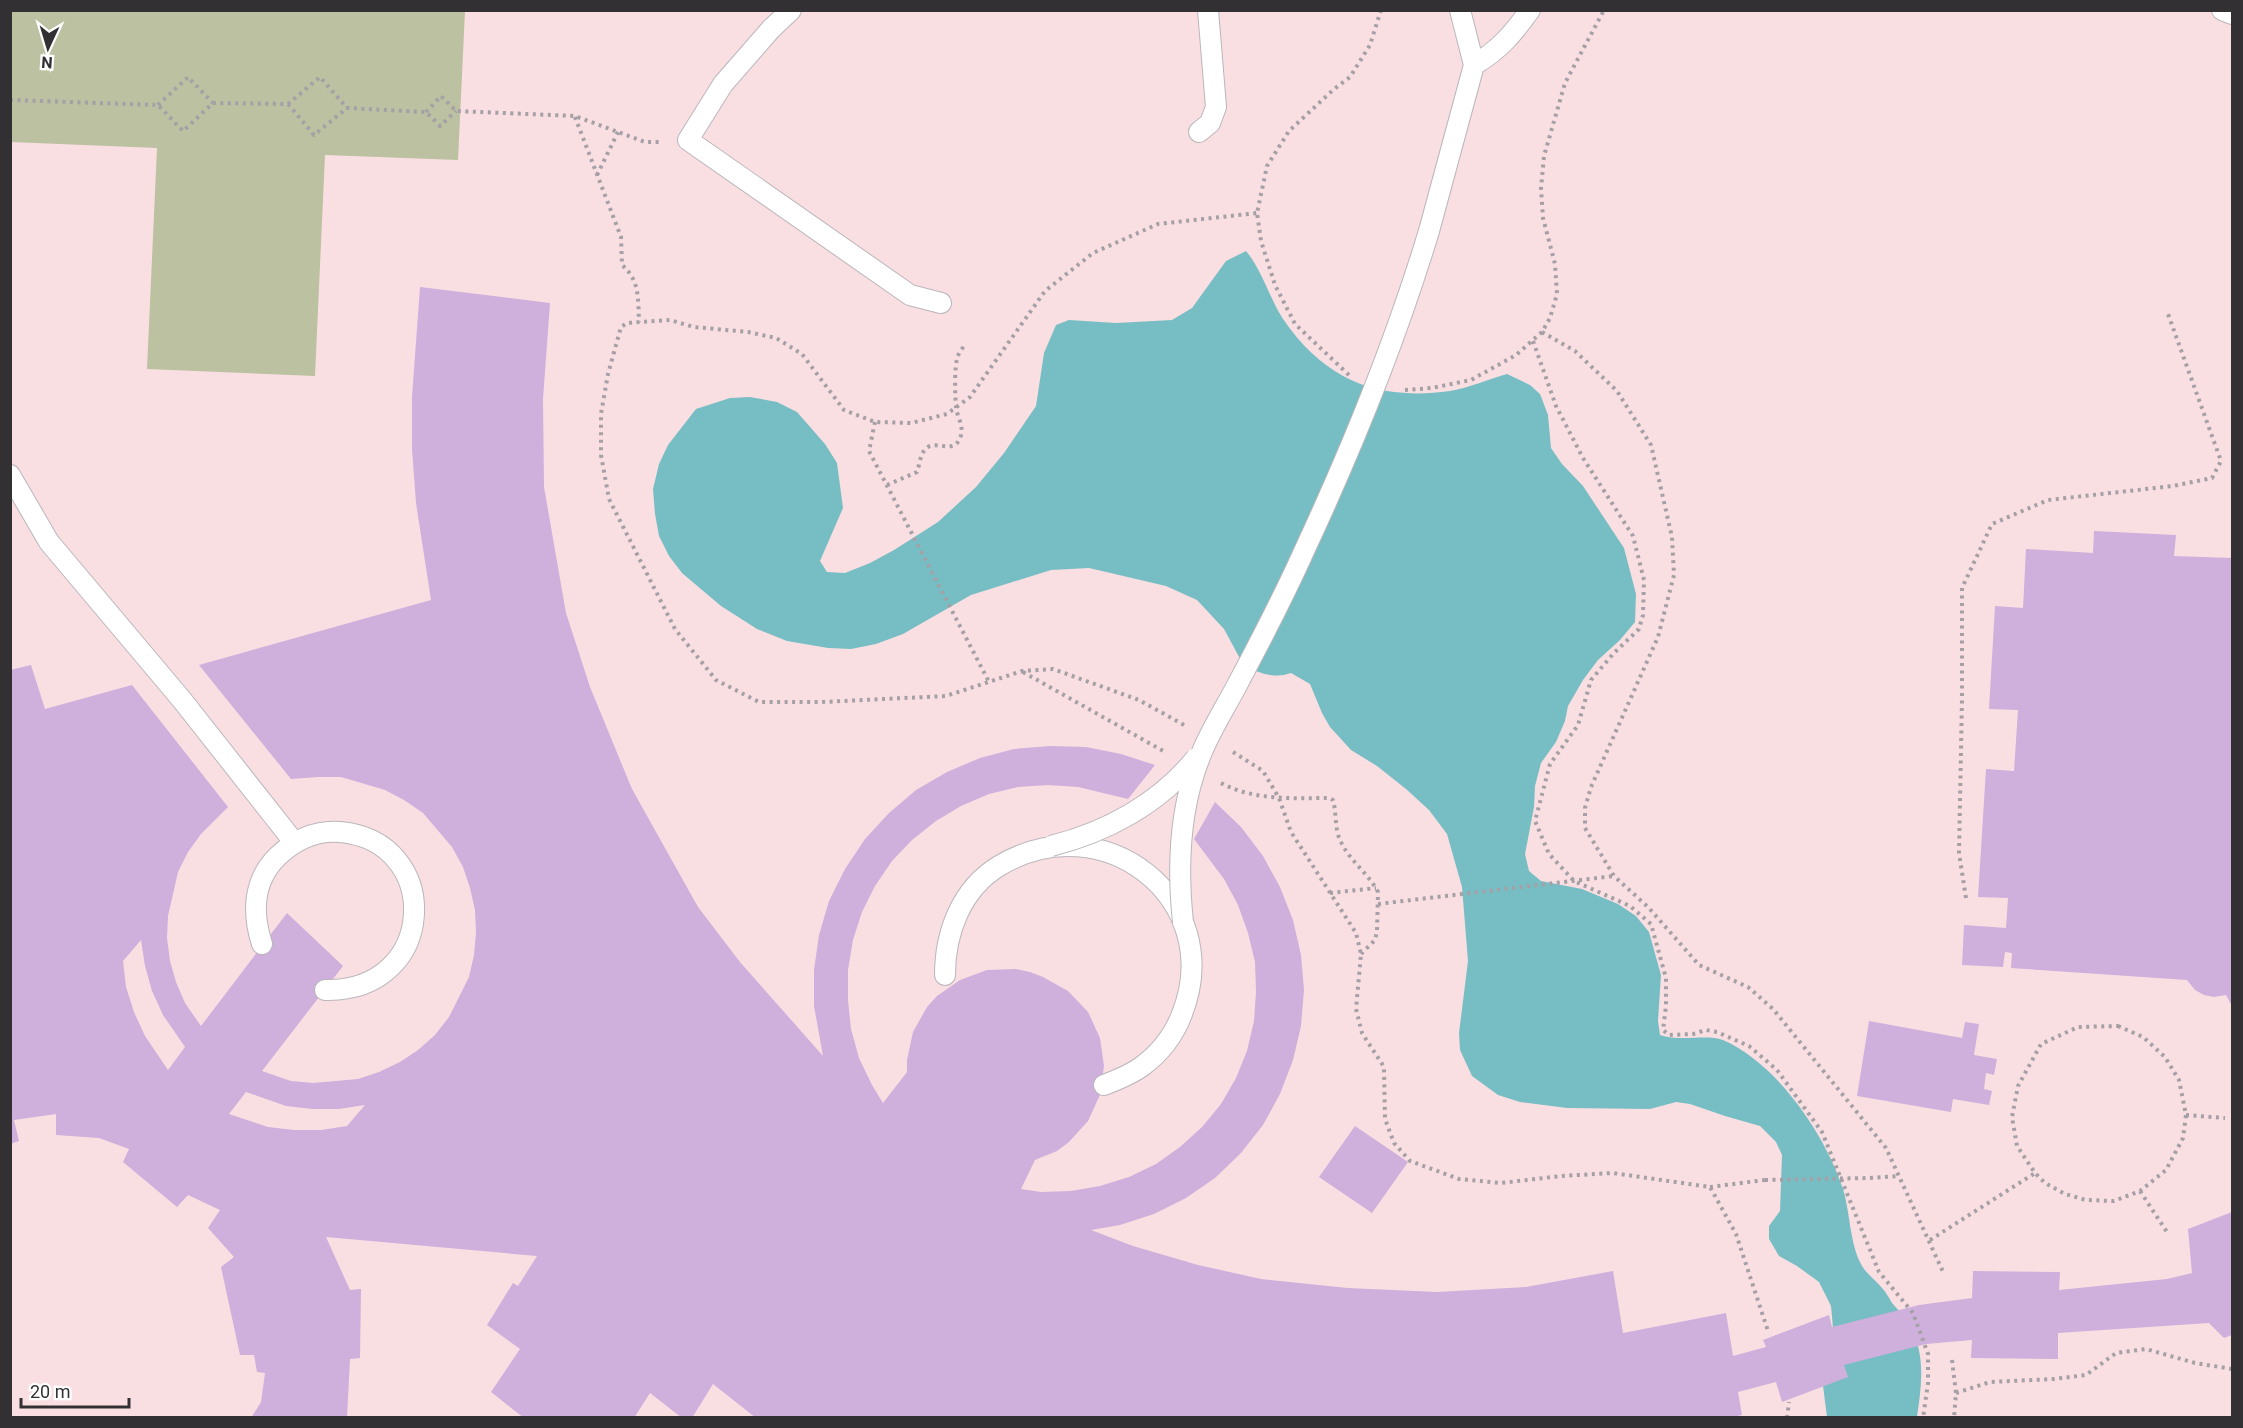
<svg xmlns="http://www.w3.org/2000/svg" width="2243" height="1428" viewBox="0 0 2243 1428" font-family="Roboto,sans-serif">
<rect width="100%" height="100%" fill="#f3eff5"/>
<path fill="#fadfe2" d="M11 11H2232V1417H11Z"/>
<path fill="#bbc1a1" d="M11 10 465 11 458 160 325 155 315 376 147 369 157 148 11 142Z"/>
<path fill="#77bec4" d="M1246 251C1262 270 1269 297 1283 319 1325 380 1377 401 1450 391 1469 388 1489 379 1507 374L1530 385 1540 394 1548 415 1551 448 1562 464 1583 486 1624 548 1636 594 1635 622 1620 640 1598 660 1583 680 1568 706 1565 721 1556 742 1541 763 1535 786 1534 807 1525 854 1529 871 1541 881 1582 889 1618 904 1636 916 1649 932 1661 975 1658 1021 1660 1035C1680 1042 1707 1034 1723 1040 1777 1063 1826 1136 1843 1189 1850 1212 1850 1244 1861 1264 1866 1274 1876 1280 1882 1288 1886 1292 1889 1298 1892 1303 1896 1308 1901 1312 1904 1317 1927 1347 1922 1383 1917 1417H1827L1822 1378 1833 1328 1831 1306 1819 1282 1797 1266 1779 1256 1769 1239V1226L1780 1211 1782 1155 1776 1142 1760 1126 1725 1116 1690 1104 1676 1102 1650 1109 1567 1108 1520 1102 1498 1095 1472 1076 1460 1050 1459 1033 1468 961 1462 887 1447 834 1429 810 1406 789 1377 766 1351 750 1330 727 1322 713 1310 684 1291 673C1274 679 1260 673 1244 666L1224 629 1197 600 1166 586 1089 568 1051 570 971 595 903 634 876 644 851 649 828 648 787 641 757 629 721 606 682 573 669 556 659 536 655 514 653 489 659 464 668 445 696 409 730 398 750 397 777 402 797 412 825 444 837 463 843 508 820 561 827 572 845 573 870 563 894 550 938 522 976 487 1004 453 1036 406 1044 353 1056 325 1069 320 1116 323 1172 320 1192 308 1226 261Z"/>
<path fill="#cfafdc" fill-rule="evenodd" d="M420 287 550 303 543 399 544 487 566 613 590 687 632 789 698 907 740 962 823 1056 814 1006V970L819 935 829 901 845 869 865 839 889 813 916 790 947 772 980 758 1014 749 1050 746 1086 747 1121 754 1155 765 1128 799 1078 787 1048 785 1018 787 989 794 961 806 936 821 912 840 892 861 875 886 862 912 853 940 848 970V1000L851 1029 859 1058 872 1085 883 1103 907 1072V1060L913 1032 927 1007 937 996 960 980 987 970 1016 969 1030 972 1043 977 1068 991 1088 1012 1100 1038 1104 1066 1100 1095 1088 1121 1069 1142 1057 1151 1035 1160 1021 1189 1041 1192 1071 1191 1100 1186 1129 1177 1156 1164 1180 1147 1202 1127 1221 1104 1236 1078 1247 1051 1254 1021 1256 992 1255 962 1248 933 1238 905 1224 879 1194 839 1215 802 1241 827 1263 856 1280 887 1293 920 1301 955 1304 990 1301 1026 1293 1060 1280 1094 1263 1125 1241 1153 1215 1178 1186 1198 1154 1214 1120 1225 1091 1230 1133 1246 1198 1265 1261 1279 1348 1288 1437 1292 1526 1287 1613 1271 1623 1333 1726 1313 1733 1356 1766 1347 1763 1340 1829 1315 1832 1327 1919 1305 1972 1298 1973 1271 2060 1272 2059 1290 2167 1279 2192 1273 2188 1229 2232 1212V1335L2224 1338 2209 1323 2058 1333V1359L1971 1358 1972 1340 1926 1344 1844 1365 1848 1377 1782 1402 1776 1382 1738 1392 1742 1415 1728 1418H756L713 1384 692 1418H682L650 1393 634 1418H524L491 1392 520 1349 487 1325 513 1283 518 1286 537 1256 326 1237 350 1290 361 1289 360 1358 350 1359 347 1418H251L261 1402 265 1373 257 1372 254 1355H240L221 1267 234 1257 208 1228 220 1210 188 1195 177 1207 123 1162 129 1149 99 1138 56 1135V1114L14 1120 19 1141 10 1144V670L31 665 45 709 132 685 228 807 201 834 188 852 178 872 168 916 167 938 170 961 176 982 185 1003 201 1026 287 913 343 966 262 1071 291 1081 313 1083 358 1079 379 1072 400 1062 418 1050 435 1035 449 1017 469 977 474 955 476 933 475 910 470 888 463 867 452 847 423 813 404 800 385 790 341 777H319L291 779 199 665 431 600 416 503 412 449V397ZM141 940 145 966 152 991 163 1015 185 1047 168 1070 145 1036 134 1012 126 987 123 961ZM246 1092 286 1106 312 1109H339L365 1105 347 1126 321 1130H294L268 1127 229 1114Z
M2094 531 2176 535 2174 556 2232 558V1006L2226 995 2214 997 2204 995 2195 990 2187 980 2011 968 2012 953 2005 952 2003 967 1962 965 1964 925 2006 928 2008 898 1978 897 1986 769 2014 771 2018 710 1989 709 1995 606 2023 608 2026 549 2093 553Z
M1869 1021 1962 1038 1965 1022 1979 1024 1974 1055 1997 1059 1994 1075 1986 1073 1984 1089 1992 1091 1989 1105 1953 1099 1951 1112 1857 1096Z
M1355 1126 1408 1162 1372 1213 1319 1177Z"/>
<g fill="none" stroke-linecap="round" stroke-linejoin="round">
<defs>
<path id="service" d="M791 10 771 29 723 84 688 140 910 295 941 303
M2222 10 2232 14
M1474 65C1499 50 1513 34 1530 10
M1199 132 1210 123 1216 107 1208 10
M1429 231 1474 65 1460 10
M10 475 49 542 182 700 294 842
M262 944C252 913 253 880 278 856 295 840 316 830 340 832 444 841 438 993 325 990
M945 975C945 933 961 889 999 866 1103 803 1227 899 1182 1014 1174 1035 1159 1054 1141 1067 1130 1075 1117 1080 1104 1085"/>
</defs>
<use href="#service" stroke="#bab6bb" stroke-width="22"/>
<path stroke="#a4a0a5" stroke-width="4" stroke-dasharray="3 4.5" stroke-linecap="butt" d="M10 100 158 105 183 131 213 103 288 104 320 77 347 108
M288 104 314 135 347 108 426 112 440 126 456 111
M158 105 188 77 213 103
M426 112 441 96 456 111 575 116 645 142H659
M575 117 621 237 622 265C640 280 638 300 639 322
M597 175 618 132
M1542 332 1575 351 1617 391 1651 445 1672 537 1674 575 1658 637 1591 787 1585 808V828L1614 876 1648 907 1699 965 1748 987 1773 1009 1886 1148 1944 1274
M1533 341 1556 406 1583 458 1633 536 1644 580 1643 615 1639 629 1613 654 1591 680 1578 725 1550 764 1535 821 1549 854 1574 881 1630 906 1651 924 1666 978V1006L1663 1030 1669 1035 1693 1034 1706 1030 1717 1032 1749 1046 1777 1070 1822 1132 1879 1272 1913 1313 1928 1354V1383L1923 1418
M1349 375 1295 324 1275 285 1261 241 1257 213 1267 166 1289 131 1333 90 1350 77 1370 45 1381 10
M1405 390 1432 388 1471 380 1516 355 1542 332 1550 318 1557 294 1555 264 1543 218 1541 189 1544 156 1565 83 1604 10
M875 422 869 451 989 682
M887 485 917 472C920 464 920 452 928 447 938 441 954 454 960 438 965 427 957 417 956 407 955 396 954 365 958 356 959 352 963 348 965 344
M1023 672 1165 752
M1184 725 1139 700 1053 669 1022 671 946 696 822 702H759L716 680 675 629 609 499 601 455V414L608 374 621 327 627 323 670 320 694 327 748 332 776 338 802 354 844 410 875 422 911 423 947 414 970 397 1045 291 1093 253 1158 224 1257 213
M1233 752 1263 771 1279 798 1291 832 1356 933 1361 954 1356 1009 1362 1033 1384 1067 1385 1119 1394 1143 1410 1161 1459 1179 1501 1183 1561 1176 1613 1173 1710 1187 1736 1234 1768 1331
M1221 783C1255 801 1293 798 1329 798L1333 800C1337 814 1334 829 1341 842 1350 861 1368 873 1378 892L1377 931 1375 940 1361 954
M1330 893 1376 888
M1966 898 1959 853 1962 699V588L1992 524 2048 500 2173 486 2212 478 2221 461 2168 314
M1378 904 1614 876
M2118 1026 2143 1037 2165 1057 2179 1080 2186 1115 2183 1138 2166 1170 2140 1191 2114 1201 2086 1200 2065 1194 2045 1183 2035 1173 2017 1146 2012 1117 2018 1086 2041 1044 2078 1027Z
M2186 1115 2225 1118
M1870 1178 1899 1176
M1710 1187 1765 1180
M2140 1191 2167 1232
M1930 1240 2035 1173
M1952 1360 1956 1393 1954 1418
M1956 1393 1990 1382 2054 1379 2086 1375 2116 1353 2146 1349 2195 1363 2232 1369
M1787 1418 1789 1402"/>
<use href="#service" stroke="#fff" stroke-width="20"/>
<defs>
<path id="service-bridge" d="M1051 846C1107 832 1160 803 1196 758
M1183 922C1177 866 1180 804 1202 752 1211 730 1225 708 1236 687 1260 642 1284 596 1305 549 1353 446 1396 340 1429 231"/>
</defs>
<use href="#service-bridge" stroke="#bab6bb" stroke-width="22" stroke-linecap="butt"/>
<path stroke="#a4a0a5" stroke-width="4" stroke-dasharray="3 4.5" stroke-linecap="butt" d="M1765 1180 1870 1178"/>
<use href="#service-bridge" stroke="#fff" stroke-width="20"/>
</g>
<rect width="2243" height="1428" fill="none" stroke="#323032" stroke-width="24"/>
<g transform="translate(48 48) rotate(184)" stroke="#ffffff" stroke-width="4.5" paint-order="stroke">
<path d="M0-4.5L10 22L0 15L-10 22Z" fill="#323032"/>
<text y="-9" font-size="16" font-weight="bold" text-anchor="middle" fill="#323032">N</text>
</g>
<path d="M21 1398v9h108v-9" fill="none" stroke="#323032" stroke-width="3"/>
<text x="30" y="1398" font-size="18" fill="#323032" stroke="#ffffff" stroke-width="4.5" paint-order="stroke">20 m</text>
</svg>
